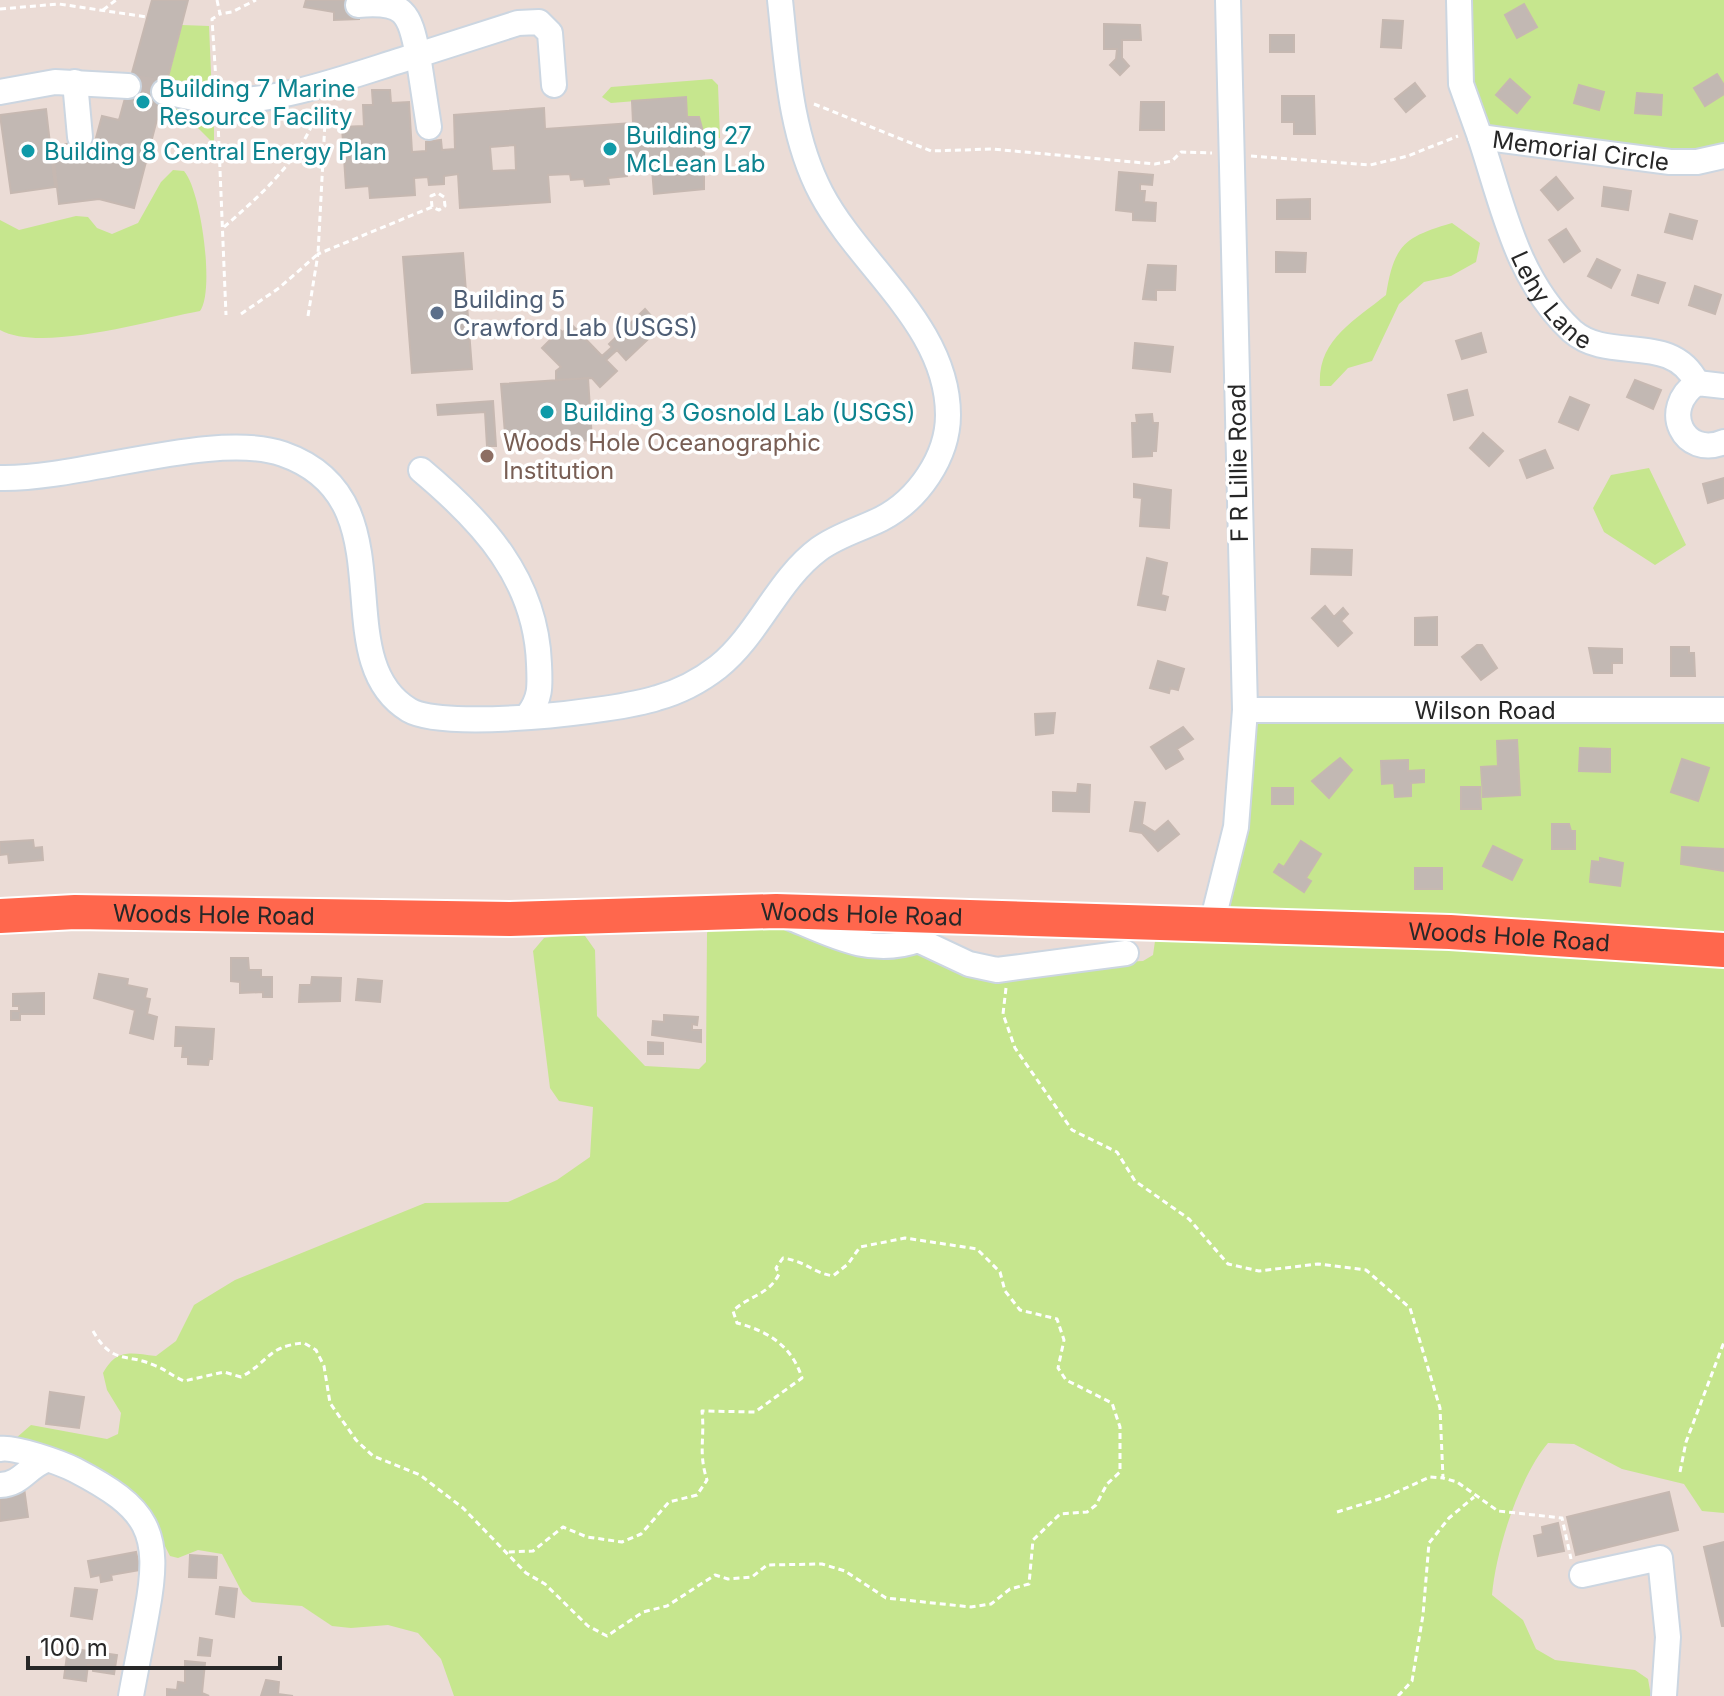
<svg xmlns="http://www.w3.org/2000/svg" width="1724" height="1696" viewBox="0 0 1724 1696" font-family="Inter,sans-serif">
<rect width="100%" height="100%" fill="#ebdcd6"/>
<path fill="#c6e68e" d="M1468 0H1724V148L1690 156 1485 126 1465 68Z
M182 25 209 26 212 96 166 87Z
M712 79 718 85 720 138 704 140 687 117 686 97 611 103 602 97 611 87Z
M163 95 214 107V144L187 117 160 109Z
M173 170 184 171C201 190 215 291 200 311 151 320 42 353 0 330V220L19 230 76 216 88 217 97 228 112 234 138 223 161 182Z
M1452 223 1480 243 1476 262 1451 276 1424 282 1399 304 1372 361 1348 368 1331 386H1320C1317 340 1354 321 1386 295 1394 245 1404 237 1452 223Z
M1649 468 1686 545 1655 565 1604 532 1593 508 1611 475Z
M1724 719V937L1233 910 1226 901 1254 727 1260 720Z
M711 926 797 928 856 955 888 960 918 952 963 971 1143 961 1153 955 1155 941 1160 936 1318 938 1724 967V1513L1702 1511 1684 1484 1622 1469 1574 1444 1548 1443C1519 1477 1496 1550 1492 1595L1523 1620 1536 1649 1555 1660 1635 1670 1648 1679 1651 1696H454L441 1659 418 1633 388 1625 351 1628 332 1626 302 1606 252 1602 243 1594 222 1554 198 1550 178 1558 170 1556 147 1511 15 1439 31 1425 107 1439 118 1434 121 1413 107 1390 103 1373C117 1348 130 1353 156 1356L176 1341 194 1305 235 1280 425 1203 508 1202 557 1180 590 1157 593 1107 559 1101 550 1088 533 951 544 938 583 933 595 950 597 1016 645 1066 699 1069 706 1062 707 933Z"/>
<path fill="#c2b8b3" stroke="#c6b8b1" stroke-width="2" fill-rule="evenodd" d="M152 0H188L134 208 99 199 59 204 53 153 66 152 65 144 89 141 90 149H93L102 116 119 120Z
M306 0H358L359 19 334 20V12L304 7Z
M1524 4 1537 27 1517 38 1505 15Z
M1383 20 1403 21 1401 48 1381 47Z
M1104 24 1140 25 1141 40H1122V58L1129 66 1120 75 1110 65 1116 59 1117 49H1104Z
M1270 35H1294V52H1270Z
M1717 74 1724 85V94L1705 106 1694 88Z
M1510 79 1530 97 1517 113 1496 95Z
M1415 83 1425 96 1406 112 1395 99Z
M1579 85 1604 92 1599 110 1574 103Z
M372 90H390L391 103 409 102 412 152 426 151V142L441 140 442 150 455 149 454 115 544 108 545 129 633 123 632 101 686 97 687 117H699L704 136V189L654 194 652 169 627 171V176L608 178 609 184 585 186 584 179 571 180 570 174 548 175 550 202 460 208 458 174 444 176V184L429 185 428 177 414 178 415 195 370 198 369 186 346 188 342 127 364 126 363 105H373ZM515 145 516 170 492 171 490 147Z
M1637 93 1662 95 1661 115 1635 113Z
M1282 96H1314L1315 134H1294V122H1282Z
M1141 102H1164V130H1140Z
M46 109 55 187 11 193 0 115Z
M1119 172 1153 175 1152 185 1140 184V191H1145L1144 202 1156 203 1155 221 1133 220V212L1116 210Z
M1556 177 1573 198 1558 210 1541 190Z
M1604 187 1631 191 1628 210 1602 206Z
M1310 199V219H1277V200Z
M1670 214 1697 221 1692 239 1665 232Z
M1566 229 1580 251 1564 262 1549 240Z
M1276 252 1306 253 1305 272H1276Z
M463 253 472 369 412 373 403 257Z
M1597 259 1620 270 1611 288 1588 276Z
M1148 265 1176 266 1175 290H1156V300L1143 299Z
M1638 275 1665 283 1658 303 1632 295Z
M1695 286 1721 295 1715 314 1689 305Z
M645 309 661 327 626 360 617 350 606 360 617 371 600 387 592 378 556 380V371L561 367 542 348 560 330 563 332 571 324 602 356 612 347 609 344Z
M1481 333 1486 352 1462 359 1456 341Z
M1135 343 1173 347 1170 372 1133 368Z
M588 378 592 440 506 446 501 384Z
M1635 380 1661 390 1653 409 1627 397Z
M1467 390 1473 415 1454 420 1448 395Z
M1570 397 1589 405 1578 430 1559 422Z
M493 401 496 446H487L485 412 438 415 437 405Z
M1152 414 1153 423H1158L1156 451H1152V456L1133 457 1132 423H1137L1136 415Z
M1483 433 1503 451 1489 466 1470 448Z
M1545 450 1553 468 1527 478 1520 460Z
M1724 478V498L1708 503 1703 484Z
M1134 484 1171 490 1169 528 1140 526 1142 498 1134 497Z
M1312 549 1352 550 1351 575 1311 574Z
M1147 558 1167 563 1161 595 1168 597 1165 610 1138 605Z
M1325 606 1334 617 1343 608 1348 614 1341 621 1352 633 1338 646 1312 618Z
M1437 617V645H1415V618Z
M1477 645H1482L1497 668 1481 680 1462 657Z
M1671 647H1689V653H1694L1695 676H1671Z
M1589 648 1622 649V663H1612V673H1594Z
M1158 661 1184 669 1178 690 1170 688 1169 693 1150 688Z
M1055 713 1053 733 1036 735 1035 714Z
M1183 727 1193 739 1177 749 1183 759 1166 769 1151 747Z
M1517 740 1520 795 1483 797 1481 767 1498 766 1497 741Z
M1580 748 1610 749V772L1579 771Z
M1340 758 1352 770 1329 798 1312 781Z
M1682 759 1709 768 1698 801 1671 792Z
M1408 760V771L1424 770V782L1411 783V796L1395 797 1394 783 1382 784 1381 761Z
M1078 784 1090 785 1089 812 1053 811V792L1077 793Z
M1461 787H1480L1481 809H1461Z
M1272 788H1293V804H1272Z
M1135 802 1145 803 1142 824 1155 832 1168 821 1179 834 1158 851 1142 833 1130 831Z
M1552 824H1569L1571 831H1575V849H1552Z
M33 840 34 848 42 847 43 860 9 863 8 854 0 855V842Z
M1301 841 1321 854 1306 878 1311 881 1304 892 1274 872 1279 864 1284 867Z
M1493 846 1522 860 1512 880 1483 866Z
M1682 847 1724 849V871L1681 864Z
M1600 858 1623 863 1620 886 1590 882 1592 861 1600 862Z
M1415 868H1442V889H1415Z
M231 958H248L249 970H261V977H272V997H263V992L240 993V982L231 981Z
M99 974 128 979 127 985 147 989 145 998 150 999 147 1014 157 1017 153 1039 130 1033 135 1010 94 998Z
M312 977 341 978 340 1001 299 1002 300 985H311Z
M358 979 382 981 380 1002 356 1000Z
M44 993V1014H20V1020H11V1011H19V1006H13V994Z
M664 1015 698 1017 697 1025 692 1024V1030H701V1042L652 1035 653 1021 664 1022Z
M176 1027 214 1029 212 1059H209L208 1065 188 1064V1057H182L183 1046H175Z
M648 1042 663 1043V1054H648Z
M50 1392 84 1397 79 1428 46 1424Z
M24 1488 28 1517 0 1521V1491Z
M1669 1492 1678 1530 1576 1555 1567 1517Z
M1558 1523 1564 1551 1538 1556 1534 1536 1543 1534 1542 1527Z
M1724 1542V1626H1722L1704 1547Z
M136 1552 140 1570 111 1575 112 1580 101 1582 100 1575 91 1577 88 1561Z
M190 1555 217 1557 216 1578 189 1577Z
M220 1587 237 1589 234 1617 216 1614Z
M75 1588 97 1590 92 1619 71 1616Z
M200 1638 212 1640 210 1656 198 1655Z
M68 1648 117 1655 114 1674 93 1671V1666L88 1665 86 1681 64 1678Z
M185 1661 205 1663 202 1693 209 1696H167V1689L177 1690 178 1682 185 1683Z
M266 1680 279 1682 278 1694 293 1696H261Z"/>
<g fill="none" stroke-linecap="round" stroke-linejoin="round">
<path stroke="#c4b8b3" stroke-width="24" stroke-dasharray="24 12" stroke-linecap="butt" d="M128 86 164 92"/>
<defs>
<g id="minor">
<path id="s1" d="M1459 0 1461 84 1480 137 1670 162H1697L1724 156"/>
<path d="M75 82 80 137"/>
<path d="M0 92 55 82 128 86"/>
<path d="M164 92C182 95 201 101 219 101 282 103 358 73 418 55 409 12 405 1 358 5"/>
<path d="M429 127 418 55 518 23 539 22 550 33 554 85"/>
<path id="s2" d="M1480 137C1503 206 1516 279 1572 331 1610 364 1671 331 1697 383"/>
<path d="M1724 386 1697 383C1659 409 1684 459 1724 442"/>
<path d="M421 470C483 522 536 579 539 664 540 686 541 698 528 715"/>
<path d="M0 478C79 480 215 430 283 454 412 499 323 658 409 710 445 731 614 712 657 698 679 692 700 681 718 667 759 634 777 580 819 549 838 535 861 529 881 519 918 500 948 457 948 415 948 326 860 267 821 193 790 134 787 65 780 0"/>
<path id="s3" d="M1245 710H1724"/>
<path d="M789 917C832 935 871 957 918 940L969 964 997 970 1126 953"/>
<path d="M1212 923 1236 827 1245 710 1228 0"/>
<path d="M0 1449C14 1446 61 1463 75 1470 148 1508 162 1531 147 1611 142 1640 136 1668 131 1696"/>
<path d="M0 1485C22 1484 27 1467 46 1460"/>
<path d="M1582 1575 1660 1558 1668 1637 1664 1696"/>
</g>
<g id="highway">
<path id="s4" d="M0 916 75 912 510 919 776 911 1450 932 1724 950"/>
</g>
</defs>
<use href="#minor" stroke="#ccd6e1" stroke-width="28"/>
<use href="#highway" stroke="#fff" stroke-width="38"/>
<path stroke="#fff" stroke-width="3" stroke-dasharray="6 4" stroke-linecap="butt" d="M217 0 220 14 232 12 256 0
M0 9 59 4 147 17
M103 10 116 0
M216 81 212 19 220 14
M814 104 931 151 992 149 1155 164 1172 161 1181 152 1212 153
M218 121 226 315
M1251 156 1370 165 1408 156 1458 136
M224 227C262 194 304 157 319 106
M241 314 279 288 318 254 326 103
M308 316 318 254 432 207 439 210 445 206 444 197 438 193 431 196 432 207
M1006 988 1003 1014 1015 1048 1072 1130 1117 1152 1135 1181 1189 1219 1228 1264 1259 1271 1318 1264 1366 1270 1410 1308 1440 1408 1443 1478 1457 1482 1498 1511 1562 1518 1571 1559
M93 1331C113 1366 126 1352 156 1366 166 1370 174 1377 184 1381L224 1372 241 1377C269 1362 267 1346 304 1343L316 1350 324 1366 330 1403 356 1440 373 1456 420 1475 463 1508 526 1573 545 1584 588 1626 607 1636 643 1612 667 1606 715 1575 728 1579 752 1577 767 1565 822 1564 845 1571 886 1598 971 1607 991 1604 1010 1589 1029 1584 1033 1540 1060 1514 1087 1512 1096 1505 1107 1484 1120 1472V1427L1112 1403 1066 1380 1058 1368 1064 1340 1057 1319 1020 1310 1005 1291 1000 1272 977 1249 905 1238 860 1247 848 1264 833 1276C811 1272 808 1262 783 1258L776 1268 779 1274C769 1295 748 1296 733 1311L737 1323C768 1331 792 1346 802 1378L755 1412 702 1411C705 1438 698 1452 707 1480L697 1495 669 1502 641 1534 622 1542 587 1537 563 1527 533 1551 507 1552
M1680 1472 1686 1442 1724 1342
M1337 1512 1386 1497 1430 1477 1443 1478
M1398 1696 1412 1681 1423 1615 1429 1543 1449 1518 1474 1497"/>
<use href="#minor" stroke="#fff" stroke-width="24"/>
<use href="#highway" stroke="#ff674d" stroke-width="34"/>
</g>
<g fill="#0f9aa8" stroke="#fff" stroke-width="3">
<circle cx="143" cy="102" r="8"/>
<circle cx="610" cy="149" r="8"/>
<circle cx="28" cy="151" r="8"/>
<circle cx="547" cy="412" r="8"/>
</g>
<circle fill="#5c6f8a" stroke="#fff" stroke-width="3" cx="437" cy="313" r="8"/>
<circle fill="#8d6e63" stroke="#fff" stroke-width="3" cx="487" cy="456" r="8"/>
<g text-anchor="middle" dominant-baseline="central" stroke-width="7" stroke-linejoin="round" paint-order="stroke">
<g font-size="24" fill="#0d838f" stroke="#fff" text-anchor="start">
<text x="159" y="88">Building 7 Marine<tspan x="159" dy="28">Resource Facility</tspan></text>
<text x="626" y="135">Building 27<tspan x="626" dy="28">McLean Lab</tspan></text>
<text x="44" y="151">Building 8 Central Energy Plan</text>
<text x="563" y="412">Building 3 Gosnold Lab (USGS)</text>
</g>
<g font-size="24" fill="#272727" stroke="#fff">
<text stroke="none"><textPath href="#s1" startOffset="242">Memorial Circle</textPath></text>
<text stroke="none"><textPath href="#s2" startOffset="180">Lehy Lane</textPath></text>
<text transform="translate(1238 463) rotate(-91)">F R Lillie Road</text>
<text stroke="none"><textPath href="#s3" startOffset="240">Wilson Road</textPath></text>
<text stroke="none"><textPath href="#s4" startOffset="214">Woods Hole Road</textPath></text>
<text stroke="none"><textPath href="#s4" startOffset="862">Woods Hole Road</textPath></text>
<text stroke="none"><textPath href="#s4" startOffset="1510">Woods Hole Road</textPath></text>
</g>
<g font-size="24" fill="#4e5e75" stroke="#fff" text-anchor="start">
<text x="453" y="299">Building 5<tspan x="453" dy="28">Crawford Lab (USGS)</tspan></text>
</g>
<g font-size="24" fill="#785e54" stroke="#fff" text-anchor="start">
<text x="503" y="442">Woods Hole Oceanographic<tspan x="503" dy="28">Institution</tspan></text>
</g>
</g>
<path d="M28 1656v12h252v-12" fill="none" stroke="#272727" stroke-width="4"/>
<text x="40" y="1656" font-size="24" fill="#272727" stroke="#ffffff" stroke-width="6" paint-order="stroke">100 m</text>
</svg>
